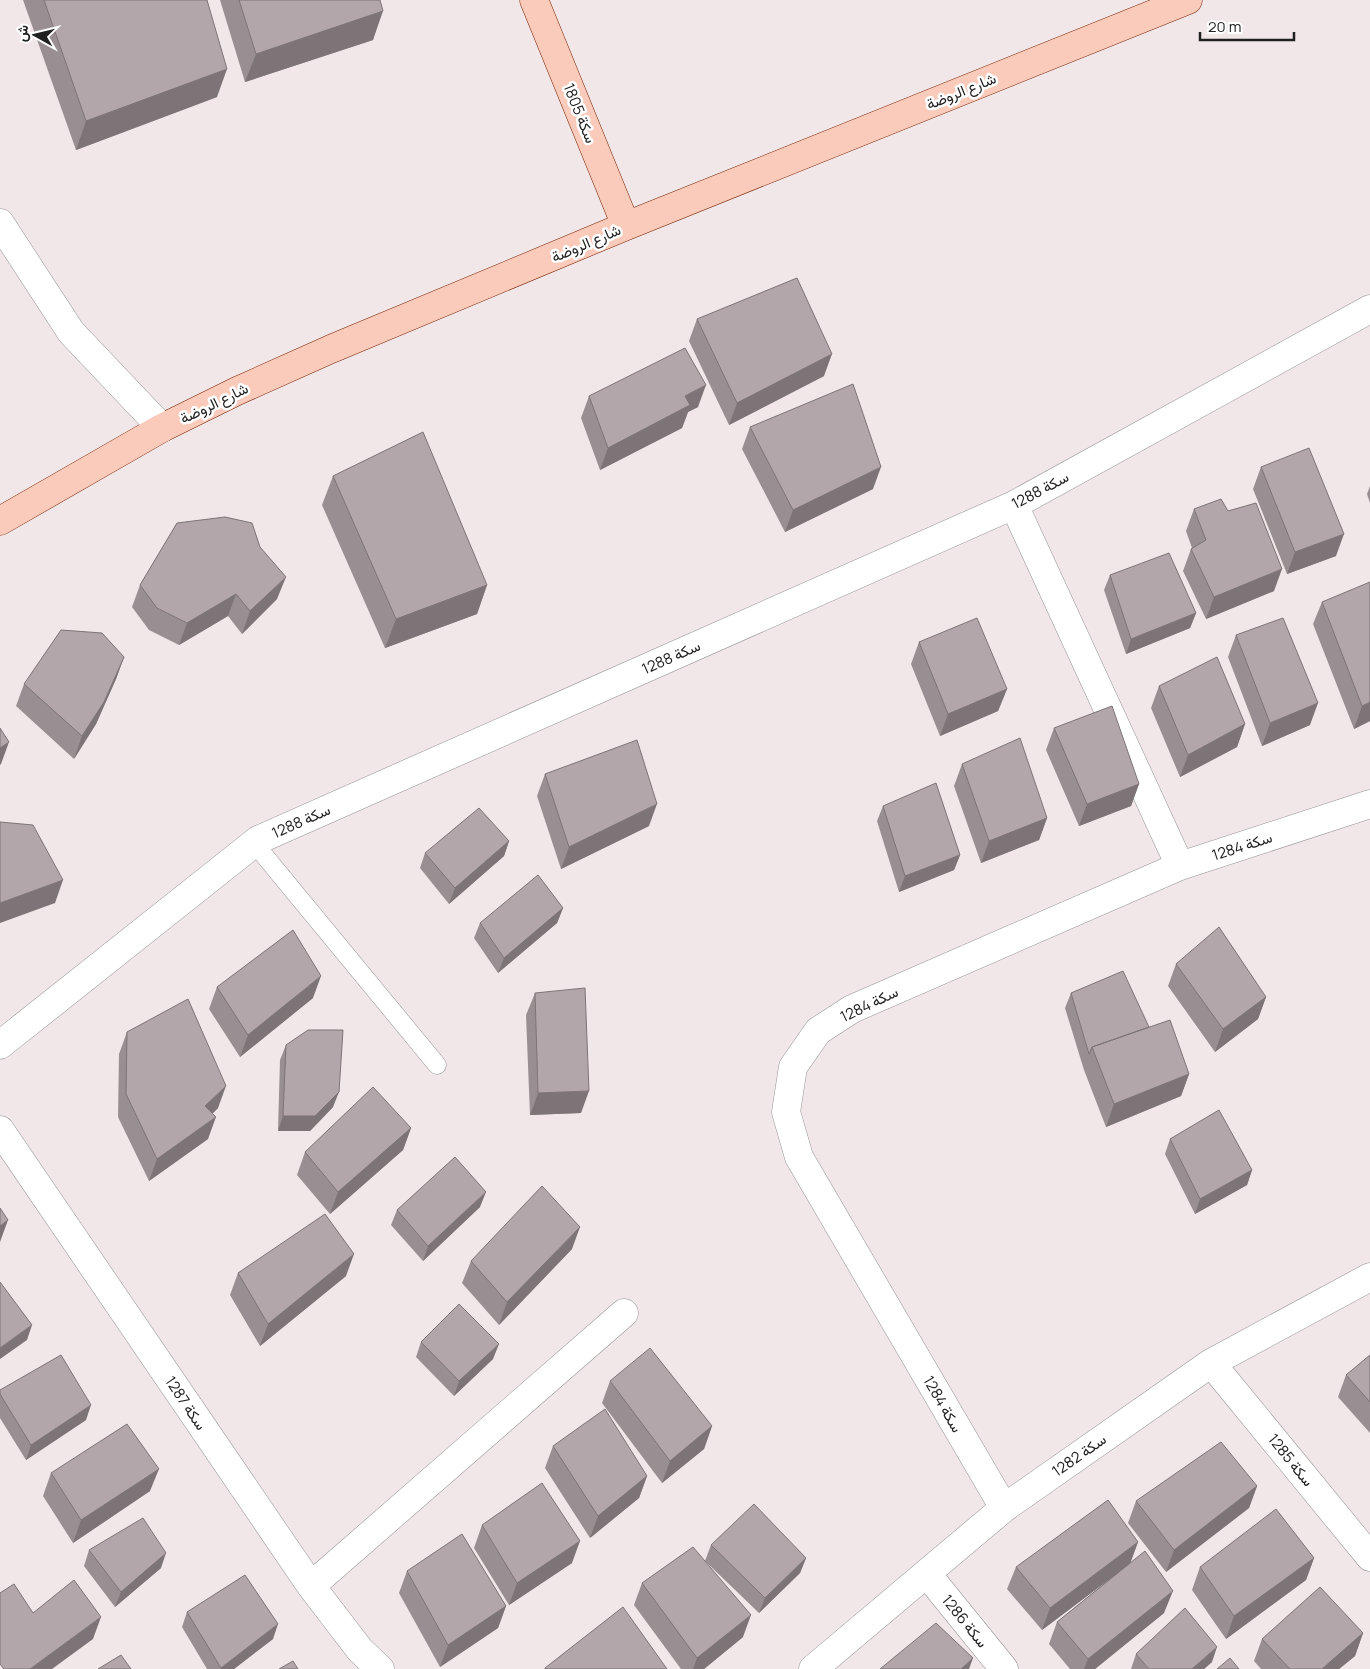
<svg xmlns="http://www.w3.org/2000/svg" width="1370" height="1669" viewBox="0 0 1370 1669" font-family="Manrope,Vazirmatn,sans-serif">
<rect width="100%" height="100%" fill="#f1e6e8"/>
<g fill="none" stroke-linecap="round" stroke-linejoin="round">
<defs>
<path id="lane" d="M254 843 437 1065"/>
<path id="street" d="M0 223 71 332 162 428
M1014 505 1180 866
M0 1045 258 840 1014 505 1370 309
M0 1130 311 1586 360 1650 380 1669
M1211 1363 1370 1557
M1004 1508 799 1157 786 1112 793 1067 818 1031 852 1009 1180 866 1370 804
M927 1574 1004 1669
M311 1586 624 1313
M813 1669 1004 1508 1211 1363 1370 1277"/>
<path id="secondary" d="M534 0 626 226
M0 521 162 428 237 391 331 349 626 226 1188 0"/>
</defs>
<use href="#lane" stroke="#949494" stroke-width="19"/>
<use href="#street" stroke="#949494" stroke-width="29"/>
<use href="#secondary" stroke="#7a2604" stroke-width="29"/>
<use href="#lane" stroke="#fff" stroke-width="18"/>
<use href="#street" stroke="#fff" stroke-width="28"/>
<use href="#secondary" stroke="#facabb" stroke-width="28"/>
</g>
<path fill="#998f92" d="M23 0H207L217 97 76 150Z
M220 0H380L373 40 245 82Z
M697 319 824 376 729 425 689 341Z
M589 396 698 407 688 412 682 428 600 470 581 418Z
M750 427 873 489 785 532 742 449Z
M1261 467 1336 556 1287 574 1253 489Z
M333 476 487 585 477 614 385 648 322 505Z
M1370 486V503L1367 494Z
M1194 509 1274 591 1206 619 1183 571 1191 549 1192 548 1186 531Z
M177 523 277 599 242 634 228 616 179 645 149 630 132 607 140 585Z
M1110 575 1196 613 1190 628 1126 654 1104 590Z
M1322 602 1370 721 1354 729 1313 624Z
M1236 635 1310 725 1262 746 1228 657Z
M919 642 1007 689 998 711 940 736 911 664Z
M124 657 116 679 96 724 74 759 16 706 24 684Z
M1159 686 1245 724 1237 747 1180 777 1151 708Z
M1054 728 1139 784 1131 806 1079 826 1046 750Z
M962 764 1047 818 1039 840 981 863 954 786Z
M545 774 649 826 561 869 537 796Z
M883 806 960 855 954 870 899 892 877 821Z
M509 841 504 856 449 904 420 868 425 853Z
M563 908 557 923 498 973 474 938 480 923Z
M1176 964 1266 997 1258 1019 1215 1052 1168 986Z
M217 987 313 998 240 1057 209 1009Z
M535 993 581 1113 530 1115 526 1015Z
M1071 993 1189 1074 1181 1096 1106 1127 1084 1070 1065 1008Z
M127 1032 218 1108 213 1113 208 1139 149 1181 118 1117 119 1054Z
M286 1045 333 1107 310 1131H278L280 1060Z
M411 1128 403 1150 330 1214 297 1175 305 1152Z
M1170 1139 1252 1170 1247 1185 1195 1214 1165 1154Z
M480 1207 423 1261 391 1225 397 1210Z
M572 1249 499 1325 462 1283 471 1261Z
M238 1273 346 1276 260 1346 230 1295Z
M421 1342 493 1359 454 1396 416 1357Z
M1370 1355V1433L1338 1397 1346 1375Z
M610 1381 712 1426 704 1449 662 1483 602 1403Z
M0 1390 86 1420 26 1460 0 1418Z
M553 1446 647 1476 639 1498 590 1538 545 1468Z
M51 1473 150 1491 73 1543 43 1496Z
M1257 1486 1249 1508 1166 1572 1128 1523 1136 1501Z
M482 1525 572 1563 509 1605 474 1548Z
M1138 1542 1130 1563 1164 1613 1095 1669H1070L1049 1644 1057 1622 1121 1570 1042 1630 1007 1589 1016 1567Z
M711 1545 806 1558 800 1573 759 1613 705 1561Z
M89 1550 161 1568 115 1607 84 1566Z
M1314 1558 1306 1580 1226 1639 1192 1590 1200 1567Z
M407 1571 506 1606 498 1628 440 1667 399 1593Z
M642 1583 743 1637 704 1669H681L634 1605Z
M187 1612 273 1639 234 1669H207L182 1627Z
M1363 1633 1355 1656 1339 1669H1261L1254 1661 1262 1639Z
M1136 1654 1212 1662 1204 1669H1131Z"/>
<path fill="#7d7477" d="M383 11 373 40 245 82 256 54Z
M227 69 217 97 76 150 86 121Z
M832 354 824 376 729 425 737 403Z
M706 385 698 407 688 412 682 428 600 470 608 448 685 396Z
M881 467 873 489 785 532 793 510Z
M1344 534 1336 556 1287 574 1295 552Z
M1282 569 1274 591 1206 619 1214 597Z
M286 577 277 599 242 634 250 611Z
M487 585 477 614 385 648 396 619Z
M236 594 228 616 179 645 187 623Z
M1196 613 1190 628 1126 654 1131 639Z
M124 657 116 679 96 724 74 759 82 736Z
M1007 689 998 711 940 736 948 714Z
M1370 702V721L1354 729 1362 706Z
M1318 703 1310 725 1262 746 1270 723Z
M1245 724 1237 747 1180 777 1188 755Z
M9 742 1 764 0 765V748Z
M1139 784 1131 806 1079 826 1087 804Z
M657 804 649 826 561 869 569 847Z
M1047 818 1039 840 981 863 989 841Z
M509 841 504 856 449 904 455 888Z
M960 855 954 870 899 892 905 876Z
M63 880 55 903 0 923V903Z
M563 908 557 923 498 973 504 958Z
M321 976 313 998 240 1057 248 1035Z
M1266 997 1258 1019 1215 1052 1223 1029Z
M1189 1074 1181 1096 1106 1127 1114 1104Z
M226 1086 218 1108 197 1129 205 1106Z
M589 1091 581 1113 530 1115 538 1093Z
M339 1092 333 1107 310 1131H278L283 1116Z
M216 1117 208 1139 149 1181 157 1159Z
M411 1128 403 1150 330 1214 338 1192Z
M1252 1170 1247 1185 1195 1214 1200 1199Z
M486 1192 480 1207 423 1261 428 1246Z
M8 1220 0 1242V1226Z
M580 1227 572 1249 499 1325 507 1302Z
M354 1254 346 1276 260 1346 268 1324Z
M32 1325 27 1340 0 1359V1348Z
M499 1344 493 1359 454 1396 459 1381Z
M91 1405 86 1420 26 1460 31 1445Z
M712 1426 704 1449 662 1483 670 1461Z
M159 1469 150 1491 73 1543 81 1520Z
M647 1476 639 1498 590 1538 598 1516Z
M1257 1486 1249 1508 1166 1572 1174 1550Z
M580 1541 572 1563 509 1605 517 1583Z
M1138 1542 1130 1564 1042 1630 1050 1608Z
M166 1553 161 1568 115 1607 121 1592Z
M806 1558 800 1573 759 1613 765 1598Z
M1314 1558 1306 1580 1226 1639 1234 1616Z
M1173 1591 1164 1613 1095 1669H1084L1088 1659Z
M506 1606 498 1628 440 1667 448 1645Z
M751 1615 743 1637 704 1669H693L697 1658Z
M101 1617 93 1639 52 1669H30Z
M278 1624 273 1639 234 1669H220Z
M1363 1633 1355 1656 1339 1669H1322Z
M1217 1647 1212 1662 1204 1669H1192Z
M973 1658 969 1669H961Z"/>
<path fill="#b2a6aa" stroke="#7d7477" d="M44 0H207L227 69 86 121Z
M239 0H380L383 11 256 54Z
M797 278 832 354 737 403 697 319Z
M685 348 706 385 685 396 690 405 608 448 589 396Z
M853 384 881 467 793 510 750 427Z
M423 432 487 585 396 619 333 476Z
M1309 448 1344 534 1295 552 1261 467Z
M1221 499 1228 511 1256 503 1282 569 1214 597 1191 549 1206 540 1194 509Z
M225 517 252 523 260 547 286 577 250 611 236 594 187 623 157 608 140 585 177 523Z
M1169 553 1196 613 1131 639 1110 575Z
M1370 582V702L1362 706 1322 602Z
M977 618 1007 689 948 714 919 642Z
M1283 618 1318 703 1270 723 1236 635Z
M61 630 102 633 124 657 104 702 82 736 24 684Z
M1217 657 1245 724 1188 755 1159 686Z
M1112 706 1139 784 1087 804 1054 728Z
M0 728 9 742 0 748Z
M1020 738 1047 818 989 841 962 764Z
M637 740 657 804 569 847 545 774Z
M936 783 960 855 905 876 883 806Z
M479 808 509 841 455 888 425 853Z
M0 822 33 825 63 880 0 903Z
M538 875 563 908 504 958 480 923Z
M1219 927 1266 997 1223 1029 1176 964Z
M293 930 321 976 248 1035 217 987Z
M1123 971 1149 1027 1092 1047 1089 1054 1071 993Z
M585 988 589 1091 538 1093 535 993Z
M188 999 226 1086 205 1106 216 1117 157 1159 126 1094 127 1032Z
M1170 1020 1189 1074 1114 1104 1092 1047Z
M308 1030H343L339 1092 315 1116H283L286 1045Z
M373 1087 411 1128 338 1192 305 1152Z
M1219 1110 1252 1170 1200 1199 1170 1139Z
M455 1157 486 1192 428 1246 397 1210Z
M542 1186 580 1227 507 1302 471 1261Z
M0 1208 8 1220 0 1226Z
M325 1214 354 1254 268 1324 238 1273Z
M0 1282 32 1325 0 1348Z
M459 1304 499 1344 459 1381 421 1342Z
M650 1348 712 1426 670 1461 610 1381Z
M61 1355 91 1405 31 1445 0 1394V1390Z
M1370 1355V1402L1346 1375Z
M605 1409 647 1476 598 1516 553 1446Z
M127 1424 159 1469 81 1520 51 1473Z
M1221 1442 1257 1486 1174 1550 1136 1501Z
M542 1483 580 1541 517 1583 482 1525Z
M1108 1500 1138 1542 1050 1608 1016 1567Z
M754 1504 806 1558 765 1598 711 1545Z
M1276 1509 1314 1558 1234 1616 1200 1567Z
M143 1518 166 1553 121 1592 89 1550Z
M462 1534 506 1606 448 1645 407 1571Z
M693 1547 751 1615 697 1658 642 1583Z
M1145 1551 1173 1591 1088 1659 1057 1622Z
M245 1575 278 1624 221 1668 187 1612Z
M74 1580 101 1617 30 1669H4L0 1664V1593L14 1584 33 1613Z
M1320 1587 1363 1633 1322 1669H1290L1262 1639Z
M623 1607 667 1669H545V1668Z
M1185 1608 1217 1647 1192 1669H1149L1136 1654Z
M936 1623 973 1658 961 1669H880Z
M121 1655 131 1669H98Z
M1230 1658 1239 1669H1217Z
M293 1661 298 1669H279Z"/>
<g text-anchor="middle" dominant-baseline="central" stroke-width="5" stroke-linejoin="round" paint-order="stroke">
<g font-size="15" fill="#202020" stroke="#fff">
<text transform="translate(961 91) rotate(-22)">شارع الروضة</text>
<text transform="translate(580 113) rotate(68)">سكة 1805</text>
<text transform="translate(586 243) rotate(-23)">شارع الروضة</text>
<text transform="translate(214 403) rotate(-26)">شارع الروضة</text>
<text transform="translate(1040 490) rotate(-28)">سكة 1288</text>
<text transform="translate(671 657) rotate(-24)">سكة 1288</text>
<text transform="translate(301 821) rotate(-24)">سكة 1288</text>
<text transform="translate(1242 846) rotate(-18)">سكة 1284</text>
<text transform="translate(869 1004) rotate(-26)">سكة 1284</text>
<text transform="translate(186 1403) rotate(56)">سكة 1287</text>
<text transform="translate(943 1404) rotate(60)">سكة 1284</text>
<text transform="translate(1079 1455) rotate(-35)">سكة 1282</text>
<text transform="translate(1291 1460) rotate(51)">سكة 1285</text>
<text transform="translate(965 1621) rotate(51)">سكة 1286</text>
</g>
</g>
<g transform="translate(35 35) rotate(278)" stroke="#ffffff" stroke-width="4" paint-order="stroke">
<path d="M0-4L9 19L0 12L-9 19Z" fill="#202020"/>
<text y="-8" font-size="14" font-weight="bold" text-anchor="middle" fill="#202020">ش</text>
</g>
<path d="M1200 32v8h94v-8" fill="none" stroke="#202020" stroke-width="2.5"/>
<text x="1208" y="32" font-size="15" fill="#202020" stroke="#ffffff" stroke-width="4" paint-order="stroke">20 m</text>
</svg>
